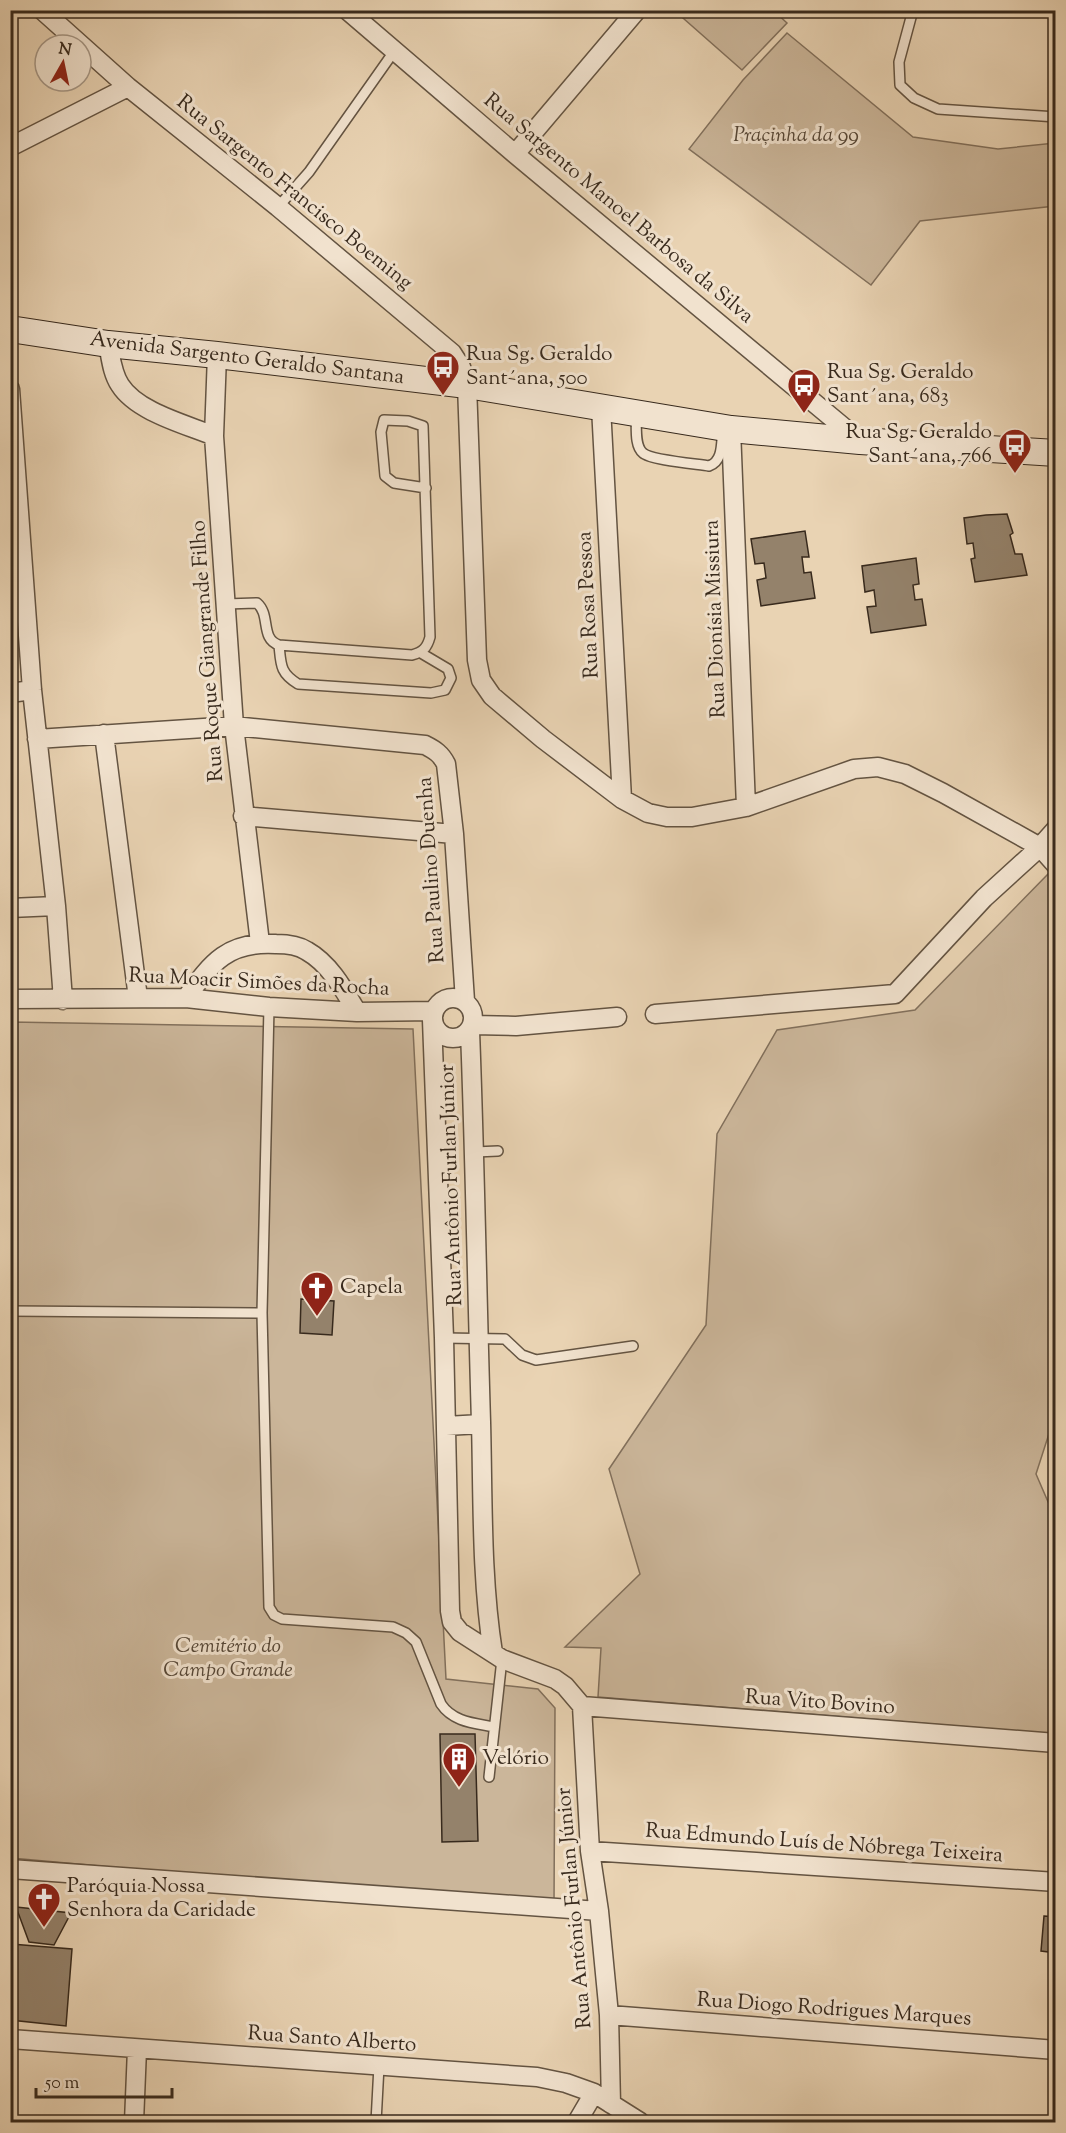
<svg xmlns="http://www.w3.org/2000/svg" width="1066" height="2133" viewBox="0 0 1066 2133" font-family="'Sorts Mill Goudy',serif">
<rect width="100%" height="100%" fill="#e9d3b3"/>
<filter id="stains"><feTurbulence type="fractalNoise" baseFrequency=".00333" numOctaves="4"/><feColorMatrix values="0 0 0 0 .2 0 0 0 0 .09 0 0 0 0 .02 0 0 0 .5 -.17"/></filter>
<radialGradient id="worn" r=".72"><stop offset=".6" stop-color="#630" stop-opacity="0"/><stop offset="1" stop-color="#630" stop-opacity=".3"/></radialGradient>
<path fill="#cbb69a" stroke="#82705c" stroke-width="1.5" d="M675 11H774L787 23 742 70Z
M787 33 913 137 998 149 1055 143V206L920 221 871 285 689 149 743 80Z
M1050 872 1056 876V1412L1036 1474 1055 1518V1734L598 1697 601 1648 565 1647 640 1574 609 1469 706 1325 717 1134 777 1030 915 1010Z
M11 1022 413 1029 446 1679 538 1689 555 1708 554 1907 11 1858Z"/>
<path fill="#94826b" stroke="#382a1d" stroke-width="1.5" d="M1007 514 1013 533 1010 535 1015 554H1022L1027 575 975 582 971 559 975 558 973 543 967 544 964 518 986 515Z
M805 531 809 557H802L804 573 811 572 815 598 761 606 757 580 766 578 764 563 755 564 751 539Z
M916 558 919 584 913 585 915 600 922 599 926 625 871 633 867 607 876 606 874 590 865 592 862 566Z
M301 1299 334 1301 332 1335 300 1333Z
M440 1734H475L478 1841 442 1842Z
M16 1907 71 1913 54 1945 29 1942Z
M1044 1916 1056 1917V1953L1041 1951Z
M11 1944 72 1949 66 2026 10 2020Z"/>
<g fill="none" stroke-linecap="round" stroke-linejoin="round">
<defs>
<path id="lane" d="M913 10 899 62 900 85 914 98 938 109 1056 117
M278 207 309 172 395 50
M636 416C637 426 634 446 643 453 650 460 697 464 709 466 724 461 721 441 723 428
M226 604 257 603C271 615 260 639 279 645L412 655C423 652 427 648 430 637L423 426 408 421 384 420 381 432 385 476 394 483 426 488
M279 645C281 665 280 673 298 684L431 693 445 690 451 678 448 669 421 653
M269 1007 262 1313 269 1607 274 1615 282 1619 393 1627 406 1633 416 1642 441 1704C453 1722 474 1723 494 1727
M475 1152 498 1151
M10 1311 262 1313
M444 1338 505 1339 522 1355 536 1360 633 1346
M489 1777 502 1659
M376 2122 379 2066"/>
<path id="street" d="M42 10 128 87 278 207 452 353 461 367 467 385 477 660 481 680 492 696 543 739 622 799 648 813 667 817H692L746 807 854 769 878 767 905 774 943 793 1040 847 1056 865
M347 10 515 154 860 441
M10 147 128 87
M515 154 637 10
M108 344C111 358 112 373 120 385 137 412 185 424 214 436
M217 355 214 436 234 726 260 943
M10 389 32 690 56 906 63 1000
M601 407 622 799
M731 429 746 807
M10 693 32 690
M104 734 138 998
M37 739 234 726 425 745C435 750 441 754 446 764L454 834 465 1001
M243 816 454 834
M10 908 56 906
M433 1018a20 20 0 1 1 40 0a20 20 0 1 1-40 0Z
M186 998C212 962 228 941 276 944 287 944 298 945 307 951 330 964 344 990 357 1012
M10 999 186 998 269 1007 357 1012 434 1011
M655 1014 895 994 984 898 1040 847 1056 829
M432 1020 444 1338 450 1611 452 1622 460 1632 502 1659 555 1679 565 1686 582 1706 590 1851 599 1911 609 2015 611 2104
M473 1025 516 1026 617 1017
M470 1031C475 1161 477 1291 481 1422 483 1499 481 1577 493 1653
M446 1426 481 1424
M582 1706 1056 1743
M590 1851 1056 1882
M10 1869 599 1911
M609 2015 1056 2050
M10 2039 537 2077 566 2083 594 2093 640 2122
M134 2122 137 2049
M577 2122 594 2093"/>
<path id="secondary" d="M10 329 108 344 217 355 467 385 731 429 860 441 1056 453"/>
</defs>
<use href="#lane" stroke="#645442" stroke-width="12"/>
<use href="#street" stroke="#645442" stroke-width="21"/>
<use href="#secondary" stroke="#382a1d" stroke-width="28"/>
<use href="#lane" stroke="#f1e2ce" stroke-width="9"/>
<use href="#street" stroke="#f1e2ce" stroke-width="18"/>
<use href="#secondary" stroke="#f1e2ce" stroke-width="26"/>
</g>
<defs>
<symbol id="bus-pin" viewBox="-11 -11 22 30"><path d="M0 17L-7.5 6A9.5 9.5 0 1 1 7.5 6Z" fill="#8f2418" stroke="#f1e2ce"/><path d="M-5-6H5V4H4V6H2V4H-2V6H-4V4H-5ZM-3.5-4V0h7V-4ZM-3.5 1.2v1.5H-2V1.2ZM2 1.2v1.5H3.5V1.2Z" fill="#fff"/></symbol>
<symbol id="church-pin" viewBox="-11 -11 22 30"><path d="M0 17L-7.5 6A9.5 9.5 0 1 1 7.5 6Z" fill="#8f2418" stroke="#f1e2ce"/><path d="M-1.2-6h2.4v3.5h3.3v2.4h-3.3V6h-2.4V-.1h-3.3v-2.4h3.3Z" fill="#fff"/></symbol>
<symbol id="building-pin" viewBox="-11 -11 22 30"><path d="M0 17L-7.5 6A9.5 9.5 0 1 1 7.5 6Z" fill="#8f2418" stroke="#f1e2ce"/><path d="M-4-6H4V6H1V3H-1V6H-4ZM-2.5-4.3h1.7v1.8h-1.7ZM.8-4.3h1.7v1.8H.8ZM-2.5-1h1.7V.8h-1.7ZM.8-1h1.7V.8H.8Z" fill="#fff"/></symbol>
</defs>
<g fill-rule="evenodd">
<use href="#bus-pin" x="424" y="348" width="38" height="52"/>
<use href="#bus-pin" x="785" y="366" width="38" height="52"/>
<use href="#bus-pin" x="996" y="426" width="38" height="52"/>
<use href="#church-pin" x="298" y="1269" width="38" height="52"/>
<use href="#building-pin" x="440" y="1740" width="38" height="52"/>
<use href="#church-pin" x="25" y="1880" width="38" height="52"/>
</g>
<g text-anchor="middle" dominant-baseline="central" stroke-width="6" stroke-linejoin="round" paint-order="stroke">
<g font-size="21" font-style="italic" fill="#554636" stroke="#f1e2ce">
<text x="796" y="136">Praçinha da 99</text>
<text x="228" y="1647">Cemitério do<tspan x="228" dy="24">Campo Grande</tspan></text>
</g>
<g font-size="21" fill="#382a1d" stroke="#f1e2ce">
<text transform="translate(294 193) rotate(39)">Rua Sargento Francisco Boeming</text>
<text transform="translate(618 209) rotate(40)">Rua Sargento Manoel Barbosa da Silva</text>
<text transform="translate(247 359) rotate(7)">Avenida Sargento Geraldo Santana</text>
<text transform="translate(589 605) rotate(-93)">Rua Rosa Pessoa</text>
<text transform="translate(716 619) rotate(-92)">Rua Dionísia Missiura</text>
<text transform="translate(208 651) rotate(-94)">Rua Roque Giangrande Filho</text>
<text transform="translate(432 870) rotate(-94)">Rua Paulino Duenha</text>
<text transform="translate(259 983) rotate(3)">Rua Moacir Simões da Rocha</text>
<text transform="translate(452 1185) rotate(-92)">Rua Antônio Furlan Júnior</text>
<text transform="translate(820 1703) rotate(4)">Rua Vito Bovino</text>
<text transform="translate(824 1844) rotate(4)">Rua Edmundo Luís de Nóbrega Teixeira</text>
<text transform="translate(575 1908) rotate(-95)">Rua Antônio Furlan Júnior</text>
<text transform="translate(834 2010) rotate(4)">Rua Diogo Rodrigues Marques</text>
<text transform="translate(332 2040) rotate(4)">Rua Santo Alberto</text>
</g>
<g font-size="21" fill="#382a1d" stroke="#f1e2ce" text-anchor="start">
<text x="466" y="355">Rua Sg. Geraldo<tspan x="466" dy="24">Sant´ana, 500</tspan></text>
<text x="827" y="373">Rua Sg. Geraldo<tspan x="827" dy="24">Sant´ana, 683</tspan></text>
<text x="992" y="433" text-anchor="end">Rua Sg. Geraldo<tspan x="992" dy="24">Sant´ana, 766</tspan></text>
<text x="340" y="1288">Capela</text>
<text x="482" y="1759">Velório</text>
<text x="67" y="1887">Paróquia Nossa<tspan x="67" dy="24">Senhora da Caridade</tspan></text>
</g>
</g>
<rect width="1066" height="2133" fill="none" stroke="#e9d3b3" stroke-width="36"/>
<rect x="12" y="12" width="1042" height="2109" fill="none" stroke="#382a1d" stroke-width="3"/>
<rect x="18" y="18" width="1030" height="2097" fill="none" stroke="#382a1d" stroke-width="1.5"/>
<g transform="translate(63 63) rotate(9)"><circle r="28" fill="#f1e2ce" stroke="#a79887" stroke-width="1.5"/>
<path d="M0-4.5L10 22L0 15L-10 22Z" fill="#8f2418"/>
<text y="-9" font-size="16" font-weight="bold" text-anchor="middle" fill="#382a1d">N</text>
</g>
<path d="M36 2088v9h136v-9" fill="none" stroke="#382a1d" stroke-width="3"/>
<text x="45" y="2088" font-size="18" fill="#382a1d" stroke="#f1e2ce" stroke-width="4.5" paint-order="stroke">50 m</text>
<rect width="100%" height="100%" filter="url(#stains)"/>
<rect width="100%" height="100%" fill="url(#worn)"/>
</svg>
